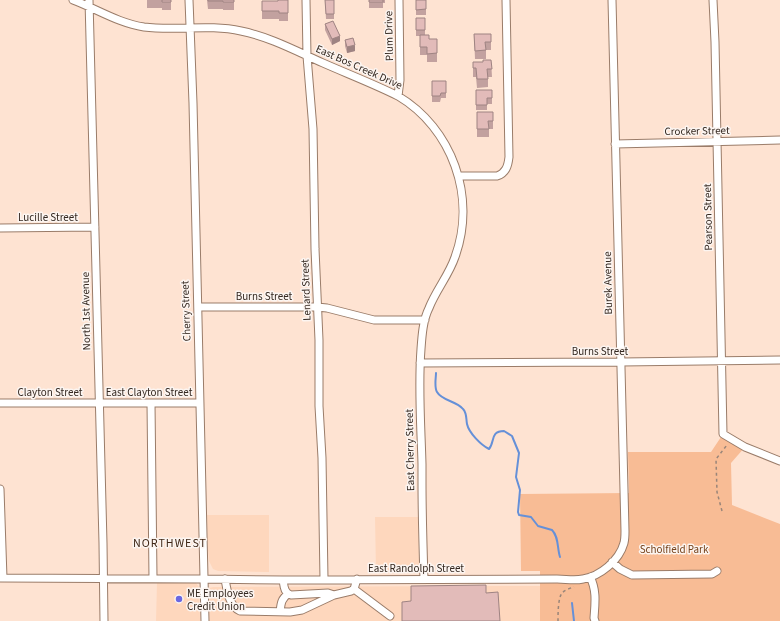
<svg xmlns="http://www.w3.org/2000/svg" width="780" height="621" viewBox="0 0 780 621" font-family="'Source Sans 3',sans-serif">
<rect width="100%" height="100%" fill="#fee3d2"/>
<path fill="#fed7bd" d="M207 515H269V572L218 571 213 569 209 561 208 550Z
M375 517H418L419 564 417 570 376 571Z
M191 582 196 583 199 587 200 621H156L157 583Z
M540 586V621H208L207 593 209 588 213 587Z"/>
<path fill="#f8bc95" d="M723 434 745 447 731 463 732 505 780 524V621H540V571H521L520 494 629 493 628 452H711Z"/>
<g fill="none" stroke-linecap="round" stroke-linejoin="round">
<path stroke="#6590d8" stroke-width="2" d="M436 373C436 378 434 387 437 392 442 401 457 401 463 409 467 413 466 419 467 424 469 433 481 445 489 449 495 442 490 431 504 431L512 436 519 453 516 477 520 490 518 512 519 515 531 517 538 526 552 530C559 537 557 548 560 557
M572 603 574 621"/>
<defs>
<path id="minor" d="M73 0C97 9 118 23 144 27 176 31 209 24 241 31 270 37 296 51 323 63 348 74 374 84 398 96 452 128 477 197 455 257 449 275 436 290 429 308 423 320 422 335 421 349 418 387 421 426 422 464 422 470 422 476 422 482 422 514 423 547 424 579
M89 0 103 543 104 621
M189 0 193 103 205 621
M306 0 307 56 313 129 315 249 319 340V406L322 458 324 579
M713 0 715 42 723 434 745 447 780 461
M398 96 400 80 399 0
M615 144 780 140
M459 176H497C506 173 508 166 509 157L506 0
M0 228 95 227
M198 307H317L327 308 374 320H425
M420 363 621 362 780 360
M0 403H199
M151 403 153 578
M0 489 3 578
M612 562 620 569 632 575 712 574 717 571
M590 577C597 590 595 604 594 618L595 621
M0 578 204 579 283 580 557 579C566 579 574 581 583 579 600 576 619 561 624 543 625 539 625 535 625 531L612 0
M225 579C227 590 229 606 240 611L290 612 302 610 334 595 351 591 354 589 357 579
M283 580C284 586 284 593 291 595L328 593 334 595
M354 589 390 616
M280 612C281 604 281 599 288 594"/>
</defs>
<use href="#minor" stroke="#9a7c69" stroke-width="9"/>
<path stroke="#998579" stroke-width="1.5" stroke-dasharray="3 3" stroke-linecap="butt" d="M722 511 717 492 716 459 727 445
M558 621C558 614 558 598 562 593 565 590 570 588 574 587"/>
<use href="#minor" stroke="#fff" stroke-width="7"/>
</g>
<path fill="#c2a19f" d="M147 0H171V10H162V8H147Z
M207 0H234V10H223V9H208Z
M288 0V21H279V19H262V1H278Z
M325 0H334V19H326Z
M369 0H385V3H383V8H369Z
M416 0H426V15H416Z
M416 18 425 30V35L429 39H437V62H427V55H420V36H416Z
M325 24 340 41 332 45 325 30Z
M474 34H491V50H486V59H475Z
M345 40 355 51 347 53 345 46Z
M491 60 492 77H488V87L477 88 476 77H473V62H483Z
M432 81H446V98H441L440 102H432Z
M476 90H492V104H487V110H476Z
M477 112H493V129H489V137H477Z"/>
<path fill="#9e8382" d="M340 36V41L332 45V39Z
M355 45V51L347 53V47Z"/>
<path fill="#e2bbb9" stroke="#9e8382" d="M162 0H171V2H162Z
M208 0H234V2H223V1H208Z
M278 0H288V13H279V11H262V1H278Z
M325 0H334V14H326Z
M369 0H383V2H369Z
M416 0H426V9L416 10Z
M416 18H425V30H416Z
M333 21 340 36 332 39 325 24Z
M474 34H491V42H485L486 50 475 51Z
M420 35H429V39H437V53L427 54V47H420Z
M353 38 355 45 347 47 345 40Z
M483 60H491L492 69H487L488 79H477L476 68H473V62H483Z
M432 81H446V93H441L440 96H432Z
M476 90H492V98H487V105H476Z
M477 112H493V121H488L489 129H477Z
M486 585V593L498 592 500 621H402V602L411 601V586Z"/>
<circle fill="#6a67e1" stroke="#fcf5f1" stroke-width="1.5" cx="179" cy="599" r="4"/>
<g text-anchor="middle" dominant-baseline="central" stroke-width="3" stroke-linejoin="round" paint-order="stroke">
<g font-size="11" fill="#342820" stroke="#fcf5f1">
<text transform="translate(389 36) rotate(-91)">Plum Drive</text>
<text transform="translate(359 67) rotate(24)">East Bos Creek Drive</text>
<text transform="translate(697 131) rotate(-1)">Crocker Street</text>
<text x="48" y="217">Lucille Street</text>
<text transform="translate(708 217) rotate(-91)">Pearson Street</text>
<text transform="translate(608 283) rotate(-91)">Burek Avenue</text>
<text transform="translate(306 290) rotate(-92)">Lenard Street</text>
<text x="264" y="296">Burns Street</text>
<text transform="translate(86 311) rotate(-91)">North 1st Avenue</text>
<text transform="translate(186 311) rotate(-92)">Cherry Street</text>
<text x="600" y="351">Burns Street</text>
<text x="50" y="392">Clayton Street</text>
<text x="149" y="392">East Clayton Street</text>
<text transform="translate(410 450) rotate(-91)">East Cherry Street</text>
<text x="416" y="568">East Randolph Street</text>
</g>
<g font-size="11" fill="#76421b" stroke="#fcf5f1">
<text x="674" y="549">Scholfield Park</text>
</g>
<g font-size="11" fill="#342820" stroke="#fcf5f1" text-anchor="start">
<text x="187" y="593">ME Employees<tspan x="187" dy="13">Credit Union</tspan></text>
</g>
<g font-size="12" letter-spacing="1" fill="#402817" stroke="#fcf5f1">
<text x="170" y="543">NORTHWEST</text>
</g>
</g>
</svg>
